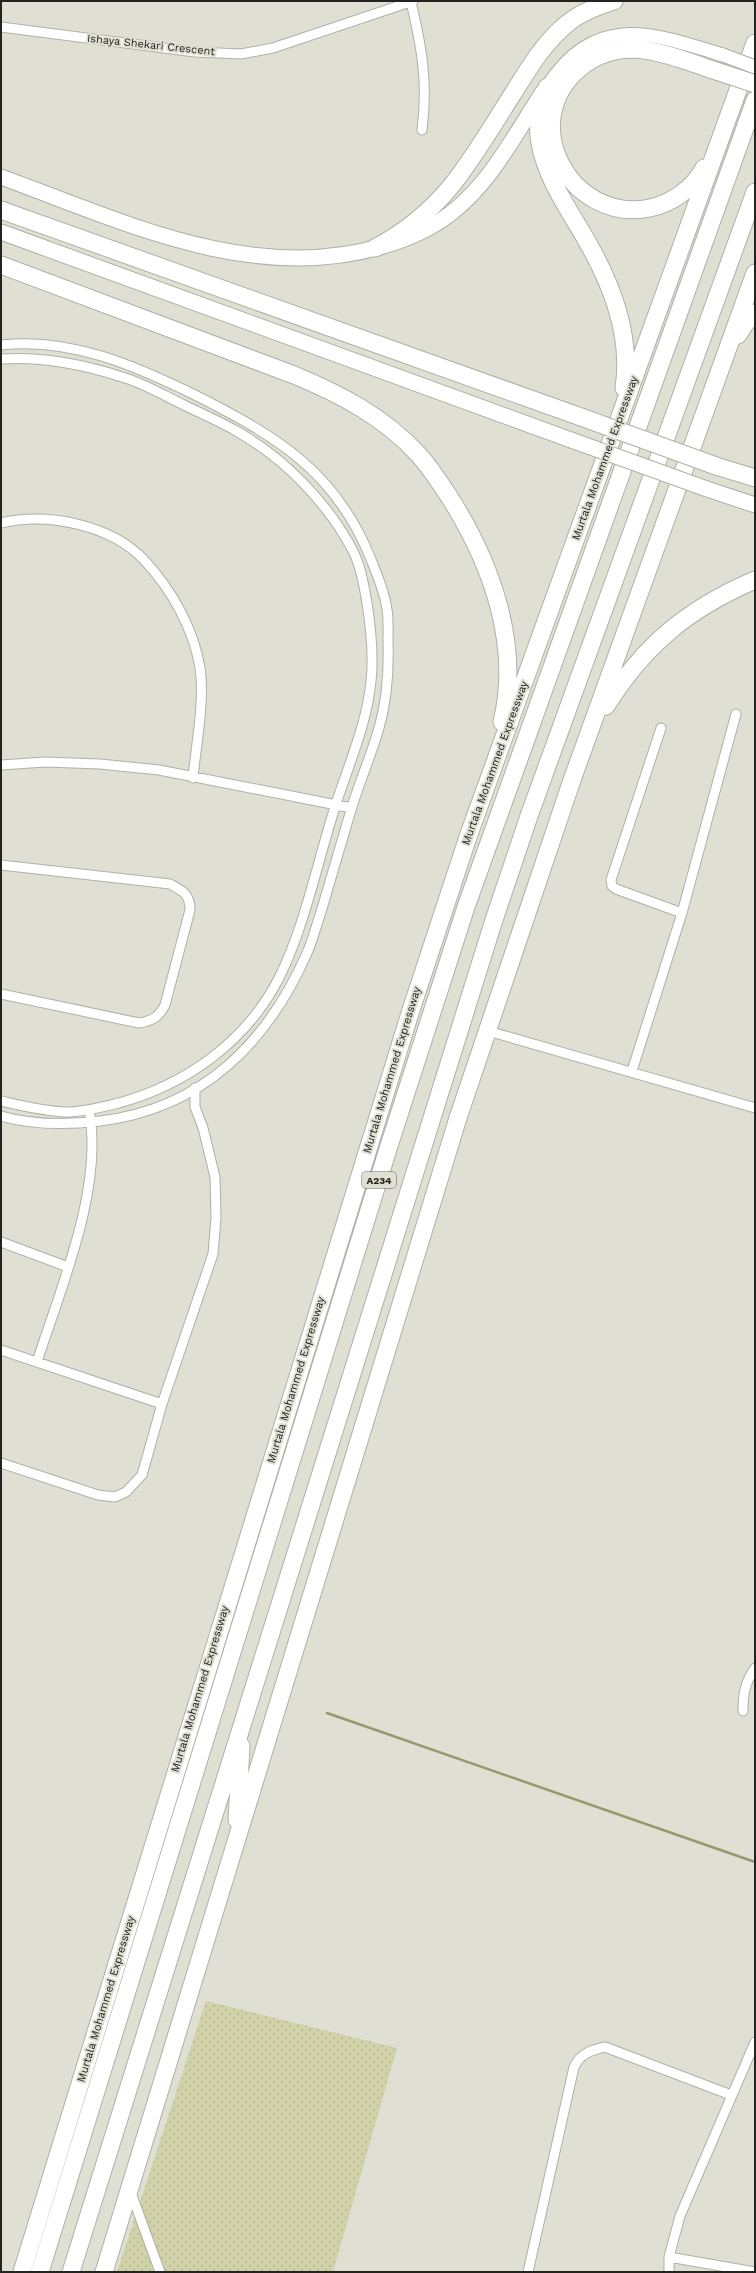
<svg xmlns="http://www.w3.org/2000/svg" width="756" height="2273" viewBox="0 0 756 2273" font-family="'Work Sans',sans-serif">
<defs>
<pattern id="grass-dots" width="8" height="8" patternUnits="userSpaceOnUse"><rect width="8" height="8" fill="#d2d2a9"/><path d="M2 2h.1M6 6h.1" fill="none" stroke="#b4b491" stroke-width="1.8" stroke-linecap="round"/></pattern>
</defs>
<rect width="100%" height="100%" fill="#dfdfd4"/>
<path fill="url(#grass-dots)" d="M206 2001 397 2048 333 2272H117Z"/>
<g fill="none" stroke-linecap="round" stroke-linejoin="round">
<path stroke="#98986e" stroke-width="2.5" d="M327 1713 755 1862"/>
<defs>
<path id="street" d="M411 2C422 48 428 83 422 130
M1 27 195 52 241 54 273 48 413 1
M1 345C71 337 136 366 197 396 276 436 335 471 370 557 376 572 383 588 386 604 389 616 388 629 388 641 389 670 387 700 379 728 371 756 359 783 351 810 341 844 331 878 321 912 316 926 313 940 307 953 267 1044 201 1109 100 1121 67 1125 33 1125 1 1116
M1 359C41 356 87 365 125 378 145 384 165 396 184 405 202 414 221 422 238 432 285 459 328 503 353 551 361 567 364 586 367 603 371 629 374 655 371 681 367 724 348 766 335 807 317 863 305 926 279 978 246 1042 187 1084 119 1103 102 1107 83 1112 66 1112 43 1111 23 1106 1 1101
M1 523C48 512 112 525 145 561 172 590 194 630 200 668 205 701 196 744 193 778
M661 728 611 880 612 886 616 889 682 913
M1 765 45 762 100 764 159 770 352 808
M1 865 170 884C183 891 190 894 190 910L165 1005C159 1017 152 1021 139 1023L1 994
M488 1031 755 1108
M632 1071 682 913 736 714
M1 1242 68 1267
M1 1350 162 1404
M37 1362C60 1290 102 1192 90 1116
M1 1463 98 1495 115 1497 126 1492 142 1475 162 1404 213 1254 216 1218 215 1177 203 1128 195 1107V1088
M743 1711C743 1693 745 1683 755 1668
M130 2190 160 2272
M669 2257 755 2272
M528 2272 574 2067C580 2054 591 2050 605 2047L731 2095
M669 2272V2257L680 2216 755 2042"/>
<path id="secondary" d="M547 87C596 12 651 33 723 55"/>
<path id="primary" d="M1 177C122 221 252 285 383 246 408 239 429 230 450 214 491 183 515 134 543 92
M1 232 571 440
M707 489 755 505"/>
<path id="highway" d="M547 87C541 105 536 124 540 143 546 177 567 207 584 236 611 282 632 334 624 388
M704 168C693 188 673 203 650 208 569 224 515 120 581 67 596 55 614 49 634 49 663 51 692 63 719 72
M1 210 581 417
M375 248C405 232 430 212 452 185 475 156 494 123 514 92 529 68 545 41 568 23 580 13 598 6 614 1
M1 265 294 375C340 394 384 417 418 454 430 467 440 483 450 498 491 563 521 644 502 722
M738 335 745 324 755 313
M716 466 755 478
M606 706C644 645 689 608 755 580
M237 1820 241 1746
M22 2272 411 1010 469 834 755 43
M40 2272 388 1149 466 907 755 100
M71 2272 493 923 529 816 755 192
M104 2272 458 1118 572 780 755 273"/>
</defs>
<use href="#street" stroke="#b0b0a5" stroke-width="11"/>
<use href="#secondary" stroke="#b0b0a5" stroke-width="15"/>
<use href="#primary" stroke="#b0b0a5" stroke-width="17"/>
<use href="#highway" stroke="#b0b0a5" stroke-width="19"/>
<use href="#street" stroke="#fff" stroke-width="9"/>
<use href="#secondary" stroke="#fff" stroke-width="13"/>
<use href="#primary" stroke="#fff" stroke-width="15"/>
<use href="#highway" stroke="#fff" stroke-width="17"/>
<defs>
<path id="secondary-bridge" d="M723 55 755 67"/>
<path id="primary-bridge" d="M571 440 707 489"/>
<path id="highway-bridge" d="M719 72 755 84
M581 417 716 466"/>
</defs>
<use href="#secondary-bridge" stroke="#b0b0a5" stroke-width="15" stroke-linecap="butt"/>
<use href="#primary-bridge" stroke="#b0b0a5" stroke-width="17" stroke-linecap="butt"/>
<use href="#highway-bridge" stroke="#b0b0a5" stroke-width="19" stroke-linecap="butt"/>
<use href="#secondary-bridge" stroke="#fff" stroke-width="13"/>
<use href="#primary-bridge" stroke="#fff" stroke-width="15"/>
<use href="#highway-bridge" stroke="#fff" stroke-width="17"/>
</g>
<g text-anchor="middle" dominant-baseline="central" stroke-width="4" stroke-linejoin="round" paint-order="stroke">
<rect fill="#dfdfd4" stroke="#5b5b55" stroke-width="1" x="362" y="1172" width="34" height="16" rx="3"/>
<g font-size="10" font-weight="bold" fill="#23231f">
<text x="379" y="1180">A234</text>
</g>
<g font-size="11" fill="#23231f" stroke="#dfdfd4">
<text transform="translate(151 45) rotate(6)">Ishaya Shekari Crescent</text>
<text transform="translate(605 458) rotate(-70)">Murtala Mohammed Expressway</text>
<text transform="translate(495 763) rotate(-70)">Murtala Mohammed Expressway</text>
<text transform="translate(392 1070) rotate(-73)">Murtala Mohammed Expressway</text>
<text transform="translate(296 1380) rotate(-73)">Murtala Mohammed Expressway</text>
<text transform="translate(200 1689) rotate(-73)">Murtala Mohammed Expressway</text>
<text transform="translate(106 1999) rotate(-73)">Murtala Mohammed Expressway</text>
</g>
</g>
<rect width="756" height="2273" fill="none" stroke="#23231f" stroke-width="4"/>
</svg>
